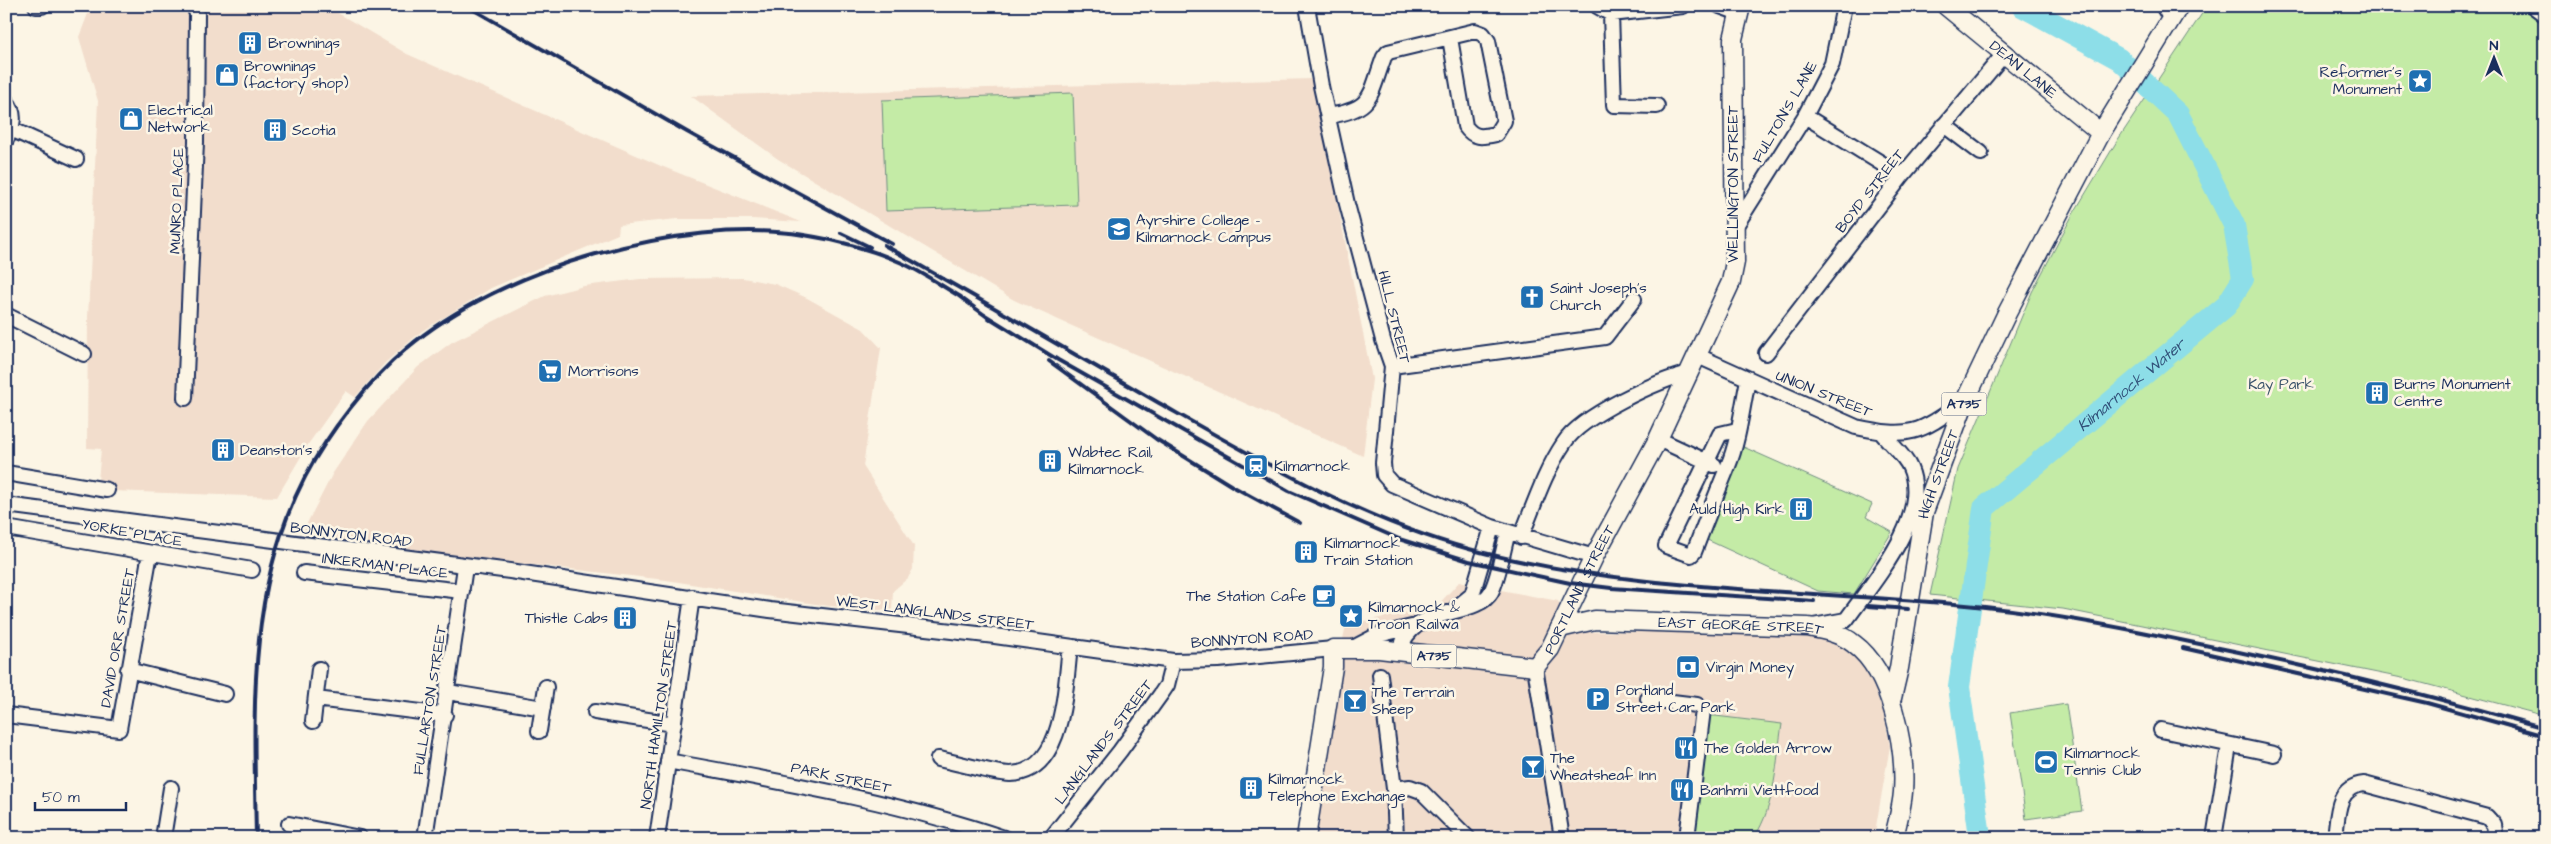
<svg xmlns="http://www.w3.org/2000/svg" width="2551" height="844" viewBox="0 0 2551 844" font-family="'Architects Daughter',sans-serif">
<rect width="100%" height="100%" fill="#fcf5e5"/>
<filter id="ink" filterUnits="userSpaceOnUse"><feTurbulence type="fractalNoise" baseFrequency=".02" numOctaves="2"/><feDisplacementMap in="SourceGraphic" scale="10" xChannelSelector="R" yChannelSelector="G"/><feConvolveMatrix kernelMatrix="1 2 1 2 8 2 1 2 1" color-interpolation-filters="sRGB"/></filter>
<g filter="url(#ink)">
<path fill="#f2ddcc" d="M91 6H326L407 54 661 166 801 222 752 219H677L619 225 618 234 491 288 422 331 386 362 355 397 346 391 309 443 277 497 112 491 100 486 98 481 101 449 87 448 88 317 98 101 79 37Z
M1313 79 1372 379 1363 456 1014 300 778 159 691 96Z
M743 278 775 284 807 298 863 329 881 348 863 466 914 546 913 569 908 578 893 591 892 611 828 606 666 580 456 556 302 533 333 473 368 421 418 367 452 342 545 296 584 286 640 279Z
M1459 582 1558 601 1573 632 1679 631 1829 637 1863 658 1884 713 1890 746 1874 838H1300L1346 625 1437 606Z"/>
<path fill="#c4eba6" stroke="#708d82" d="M2207 6H2545V716L2407 679 2063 609 1930 595 1958 469 2032 292 2072 216 2117 141Z
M1073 93 1077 205 886 211 882 100Z
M1739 445 1872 504 1866 517 1892 532 1854 594 1818 591 1703 538Z
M2066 704 2082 811 2026 819 2010 713Z
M1707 715 1782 724C1776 762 1776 804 1754 838H1691Z"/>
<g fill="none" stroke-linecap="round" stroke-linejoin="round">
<path stroke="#8ddee8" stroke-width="22" id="s1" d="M1978 838 1979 829 1959 687 1984 508 2226 306 2243 279 2234 225 2178 114 2119 59 2022 6"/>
<defs>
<path id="minor" d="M36 6H42
M1307 6 1321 86 1347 204 1383 340 1392 366 1383 463 1384 475 1392 484 1492 527 1594 557
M1597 6 1611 14 1683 6
M1720 6 1739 13
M2163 6 2171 19
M2533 6 2545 15
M1611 14 1614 105 1657 106
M6 101C17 114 13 126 6 140
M1328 116C1374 109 1369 97 1384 57L1388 52 1475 31 1483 34 1488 41 1504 121 1496 134C1482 137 1474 139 1465 126L1450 38
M1805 116 1902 176
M1944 125 1981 153
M11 129 76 159
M1735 227 1805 116 1832 64 1844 6
M6 315 84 354
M1766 353 1902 176 2004 54
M1698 356 1856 427C1912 439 1919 433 1965 401
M1392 366 1605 337 1634 299
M185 398 196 142 197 14 194 6
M1737 430 1720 434 1666 546 1691 555 1694 552C1705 523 1717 493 1728 466 1739 440 1742 408 1748 380
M1658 439 1714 465
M6 473 107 490
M6 505 510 571 770 610 995 636 1173 661 1218 660 1333 649
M6 528 252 570
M1521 537C1534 505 1545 471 1564 443 1581 416 1658 380 1690 373
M304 573 462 591
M1456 608 1472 595 1492 527
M1813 626 1846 620C1873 582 1931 516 1910 468 1905 455 1889 443 1881 432
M1353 648 1378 635 1416 626
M1407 652 1403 642C1419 606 1477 617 1491 592 1499 577 1503 549 1508 532
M1535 667 1562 838
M128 670 225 694
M1380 675 1394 789 1396 838
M448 692 543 708
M316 699 445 715
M1648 699 1697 705 1703 710 1687 838
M595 712 674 724
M6 715 119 729 150 553
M313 721 319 669
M2161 730 2274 754
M539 731 546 687
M938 759C956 762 993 774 1010 774 1065 773 1065 686 1070 647
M668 761C781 782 895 801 1004 838
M1394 789 1410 787 1421 791 1468 838
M289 824 360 838
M163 838 171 788
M425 838 465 567
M657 838 692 597
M1051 838 1120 751 1161 694 1167 685 1173 661
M2214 838 2229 746
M2335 838C2338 815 2336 787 2364 784L2487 817 2494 825 2496 838"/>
<g id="major">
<path id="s2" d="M1946 6 2101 133"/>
<path id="s3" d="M1560 628 1595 620 1808 627C1824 630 1841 633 1854 644 1892 672 1906 748 1903 792 1902 807 1897 823 1894 838"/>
<path id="s4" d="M1892 698 1899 668 1924 512 1965 401 2007 313 2101 133 2179 6"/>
<path id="s5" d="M1306 838 1333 667V649H1379L1535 667 1550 649 1594 557 1658 439 1731 282 1735 262 1733 39 1741 6"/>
</g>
</defs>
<use href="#minor" stroke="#1b2f5e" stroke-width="18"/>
<use href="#major" stroke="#1b2f5e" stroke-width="21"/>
<use href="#minor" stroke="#fcf5e5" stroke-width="14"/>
<use href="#major" stroke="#fcf5e5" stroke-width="18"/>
<path stroke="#1b2f5e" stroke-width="4" d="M467 6 687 132 892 244
M841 233 870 247
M884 245C976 297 1068 350 1159 403 1259 460 1357 518 1469 549 1635 594 1815 589 1985 607 2053 614 2119 627 2185 641 2306 665 2426 694 2545 728
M956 294 990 319
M985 315 1058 360 1289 491 1399 539 1469 561 1570 583 1611 588 1814 601
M1049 361 1156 439 1232 486 1300 523
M1868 606 1908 609
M2183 648 2427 703 2545 736
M256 838C254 715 246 591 305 477 328 433 368 381 406 349 500 268 681 216 804 235 836 240 873 250 902 263 922 272 942 286 961 297"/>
</g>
</g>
<defs>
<symbol id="building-square" viewBox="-11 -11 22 22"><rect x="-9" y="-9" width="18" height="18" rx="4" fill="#1f6fb2" stroke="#fcf5e5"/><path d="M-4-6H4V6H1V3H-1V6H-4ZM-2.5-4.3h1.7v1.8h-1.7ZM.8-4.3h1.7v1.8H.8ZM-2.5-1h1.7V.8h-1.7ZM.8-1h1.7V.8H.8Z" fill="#fff"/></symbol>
<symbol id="shop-square" viewBox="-11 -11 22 22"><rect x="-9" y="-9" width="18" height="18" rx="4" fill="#1f6fb2" stroke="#fcf5e5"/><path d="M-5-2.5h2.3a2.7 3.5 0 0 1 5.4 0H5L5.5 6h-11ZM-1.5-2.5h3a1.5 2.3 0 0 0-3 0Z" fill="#fff"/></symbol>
<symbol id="sight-square" viewBox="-11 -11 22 22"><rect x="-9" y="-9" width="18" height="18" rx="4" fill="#1f6fb2" stroke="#fcf5e5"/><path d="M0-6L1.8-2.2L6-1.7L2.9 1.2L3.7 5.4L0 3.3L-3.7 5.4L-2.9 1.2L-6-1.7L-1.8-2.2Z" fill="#fff"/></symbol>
<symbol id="university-square" viewBox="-11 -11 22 22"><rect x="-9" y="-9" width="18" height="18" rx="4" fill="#1f6fb2" stroke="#fcf5e5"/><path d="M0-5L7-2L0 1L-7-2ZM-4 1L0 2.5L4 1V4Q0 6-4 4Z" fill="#fff"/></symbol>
<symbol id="church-square" viewBox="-11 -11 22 22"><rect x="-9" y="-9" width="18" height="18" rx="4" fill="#1f6fb2" stroke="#fcf5e5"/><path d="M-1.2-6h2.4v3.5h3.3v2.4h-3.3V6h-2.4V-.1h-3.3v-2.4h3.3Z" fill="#fff"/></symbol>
<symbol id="supermarket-square" viewBox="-11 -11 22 22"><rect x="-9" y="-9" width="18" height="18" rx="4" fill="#1f6fb2" stroke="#fcf5e5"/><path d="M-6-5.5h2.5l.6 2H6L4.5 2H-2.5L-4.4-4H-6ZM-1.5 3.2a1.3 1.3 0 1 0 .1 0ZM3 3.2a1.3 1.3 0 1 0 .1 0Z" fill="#fff"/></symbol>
<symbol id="station-square" viewBox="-11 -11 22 22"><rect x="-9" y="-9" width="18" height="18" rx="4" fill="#1f6fb2" stroke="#fcf5e5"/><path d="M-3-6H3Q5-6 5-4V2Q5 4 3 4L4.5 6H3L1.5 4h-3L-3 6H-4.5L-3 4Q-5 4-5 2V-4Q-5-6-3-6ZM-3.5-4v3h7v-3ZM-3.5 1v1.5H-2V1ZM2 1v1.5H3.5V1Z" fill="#fff"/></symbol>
<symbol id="cafe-square" viewBox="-11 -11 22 22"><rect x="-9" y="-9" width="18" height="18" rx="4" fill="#1f6fb2" stroke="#fcf5e5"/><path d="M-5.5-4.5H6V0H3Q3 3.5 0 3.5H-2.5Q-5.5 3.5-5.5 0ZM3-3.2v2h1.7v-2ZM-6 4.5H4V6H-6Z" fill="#fff"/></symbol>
<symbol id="bank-square" viewBox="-11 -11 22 22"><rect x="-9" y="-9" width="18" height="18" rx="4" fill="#1f6fb2" stroke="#fcf5e5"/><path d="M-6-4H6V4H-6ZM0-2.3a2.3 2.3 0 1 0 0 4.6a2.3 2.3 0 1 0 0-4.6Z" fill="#fff"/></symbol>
<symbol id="parking-square" viewBox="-11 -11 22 22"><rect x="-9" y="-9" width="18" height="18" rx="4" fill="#1f6fb2" stroke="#fcf5e5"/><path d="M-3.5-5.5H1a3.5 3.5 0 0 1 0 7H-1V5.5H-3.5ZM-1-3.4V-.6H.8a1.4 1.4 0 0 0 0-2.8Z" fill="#fff"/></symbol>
<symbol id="bar-square" viewBox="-11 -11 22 22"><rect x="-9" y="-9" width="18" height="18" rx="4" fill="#1f6fb2" stroke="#fcf5e5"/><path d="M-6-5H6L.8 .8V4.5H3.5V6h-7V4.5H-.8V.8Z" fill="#fff"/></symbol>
<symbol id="restaurant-square" viewBox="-11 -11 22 22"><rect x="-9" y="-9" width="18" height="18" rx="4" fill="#1f6fb2" stroke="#fcf5e5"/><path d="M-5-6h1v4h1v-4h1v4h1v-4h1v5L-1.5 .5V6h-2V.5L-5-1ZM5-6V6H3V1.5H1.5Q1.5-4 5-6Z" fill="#fff"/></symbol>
<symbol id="stadium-square" viewBox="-11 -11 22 22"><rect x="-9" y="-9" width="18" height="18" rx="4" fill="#1f6fb2" stroke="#fcf5e5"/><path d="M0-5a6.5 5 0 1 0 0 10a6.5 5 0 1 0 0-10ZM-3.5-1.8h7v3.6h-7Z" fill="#fff"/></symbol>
</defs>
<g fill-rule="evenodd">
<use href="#building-square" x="236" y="29" width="28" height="28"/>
<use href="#shop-square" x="213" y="61" width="28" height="28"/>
<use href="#sight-square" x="2406" y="67" width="28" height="28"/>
<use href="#shop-square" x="117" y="105" width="28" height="28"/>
<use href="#building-square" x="261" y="116" width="28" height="28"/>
<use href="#university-square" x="1105" y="215" width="28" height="28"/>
<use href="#church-square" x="1518" y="283" width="28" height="28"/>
<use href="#supermarket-square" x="536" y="357" width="28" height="28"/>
<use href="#building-square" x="2363" y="379" width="28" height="28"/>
<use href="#building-square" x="209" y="436" width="28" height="28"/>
<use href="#building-square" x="1036" y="447" width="28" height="28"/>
<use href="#station-square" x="1242" y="452" width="28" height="28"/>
<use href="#building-square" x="1787" y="495" width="28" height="28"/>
<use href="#building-square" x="1292" y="538" width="28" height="28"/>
<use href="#cafe-square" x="1310" y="582" width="28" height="28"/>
<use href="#sight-square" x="1337" y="602" width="28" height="28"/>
<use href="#building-square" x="611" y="604" width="28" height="28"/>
<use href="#bank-square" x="1674" y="653" width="28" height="28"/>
<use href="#parking-square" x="1584" y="685" width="28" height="28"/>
<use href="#bar-square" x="1341" y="687" width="28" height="28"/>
<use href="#restaurant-square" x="1672" y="734" width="28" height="28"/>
<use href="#stadium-square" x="2032" y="748" width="28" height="28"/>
<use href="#bar-square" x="1519" y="753" width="28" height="28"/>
<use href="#building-square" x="1237" y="774" width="28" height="28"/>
<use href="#restaurant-square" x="1668" y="776" width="28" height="28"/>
</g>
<g text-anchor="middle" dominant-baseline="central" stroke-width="5" stroke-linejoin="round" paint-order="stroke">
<g fill="#fcf5e5" stroke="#5e6a86" stroke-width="1">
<rect x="1941.5" y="392.5" width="45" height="23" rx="4"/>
<rect x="1411.5" y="644.5" width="45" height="23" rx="4"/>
</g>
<g font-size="14" font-weight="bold" fill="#1b2f5e">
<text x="1964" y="404">A735</text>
<text x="1434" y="656">A735</text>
</g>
<g font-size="15" fill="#1b2f5e" stroke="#fcf5e5" text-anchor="start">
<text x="268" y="43">Brownings</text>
<text x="244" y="66">Brownings<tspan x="244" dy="17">(factory shop)</tspan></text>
<text x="2402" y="72" text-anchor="end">Reformer's<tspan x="2402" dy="17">Monument</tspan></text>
<text x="148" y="110">Electrical<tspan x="148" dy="17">Network</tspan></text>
<text x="292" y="130">Scotia</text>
<text x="1136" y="220">Ayrshire College -<tspan x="1136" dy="17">Kilmarnock Campus</tspan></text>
<text x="1550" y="288">Saint Joseph's<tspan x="1550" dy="17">Church</tspan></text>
<text x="568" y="371">Morrisons</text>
<text x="2394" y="384">Burns Monument<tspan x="2394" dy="17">Centre</tspan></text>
<text x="240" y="450">Deanston's</text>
<text x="1068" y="452">Wabtec Rail,<tspan x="1068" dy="17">Kilmarnock</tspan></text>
<text x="1274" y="466">Kilmarnock</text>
<text x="1784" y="509" text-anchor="end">Auld High Kirk</text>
<text x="1324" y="543">Kilmarnock<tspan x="1324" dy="17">Train Station</tspan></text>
<text x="1306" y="596" text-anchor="end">The Station Cafe</text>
<text x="1368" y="607">Kilmarnock &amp;<tspan x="1368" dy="17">Troon Railwa</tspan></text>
<text x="608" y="618" text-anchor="end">Thistle Cabs</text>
<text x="1706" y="667">Virgin Money</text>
<text x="1616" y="690">Portland<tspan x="1616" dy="17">Street Car Park</tspan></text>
<text x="1372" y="692">The Terrain<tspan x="1372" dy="17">Sheep</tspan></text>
<text x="1704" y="748">The Golden Arrow</text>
<text x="2064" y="753">Kilmarnock<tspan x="2064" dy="17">Tennis Club</tspan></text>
<text x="1550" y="758">The<tspan x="1550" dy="17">Wheatsheaf Inn</tspan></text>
<text x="1268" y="779">Kilmarnock<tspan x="1268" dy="17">Telephone Exchange</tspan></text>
<text x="1700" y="790">Banhmi Viettfood</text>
</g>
<g font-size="15" fill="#1b2f5e" stroke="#fcf5e5">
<text stroke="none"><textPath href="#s2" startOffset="100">DEAN LANE</textPath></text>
<text transform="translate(1785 112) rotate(-60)">FULTON'S LANE</text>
<text transform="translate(1733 184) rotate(-90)">WELLINGTON STREET</text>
<text transform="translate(1870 191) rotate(-52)">BOYD STREET</text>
<text transform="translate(177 201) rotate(-88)">MUNRO PLACE</text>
<text transform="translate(1394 317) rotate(76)">HILL STREET</text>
<text transform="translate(1824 394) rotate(22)">UNION STREET</text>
<text stroke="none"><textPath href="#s4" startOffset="229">HIGH STREET</textPath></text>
<text transform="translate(132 533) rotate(10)">YORKE PLACE</text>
<text transform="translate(351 535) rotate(7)">BONNYTON ROAD</text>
<text transform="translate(385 566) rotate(7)">INKERMAN PLACE</text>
<text stroke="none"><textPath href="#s5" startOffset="484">PORTLAND STREET</textPath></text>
<text transform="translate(935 613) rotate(7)">WEST LANGLANDS STREET</text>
<text stroke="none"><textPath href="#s3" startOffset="182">EAST GEORGE STREET</textPath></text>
<text transform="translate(118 638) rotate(-80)">DAVID ORR STREET</text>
<text transform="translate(1252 639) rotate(-4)">BONNYTON ROAD</text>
<text transform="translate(430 700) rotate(-81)">FULLARTON STREET</text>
<text transform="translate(659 715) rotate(-82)">NORTH HAMILTON STREET</text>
<text transform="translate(1104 742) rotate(-53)">LANGLANDS STREET</text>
<text transform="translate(841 778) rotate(12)">PARK STREET</text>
</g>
<g font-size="15" fill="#3d556c" stroke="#fcf5e5">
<text x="2281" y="384">Kay Park</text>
</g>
<g font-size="16" font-style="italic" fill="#32527a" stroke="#fcf5e5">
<text stroke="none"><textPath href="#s1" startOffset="525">Kilmarnock Water</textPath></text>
</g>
</g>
<rect width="2551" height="844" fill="none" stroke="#fcf5e5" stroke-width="25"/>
<rect x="12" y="12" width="2526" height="819" fill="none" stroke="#1b2f5e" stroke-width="2" filter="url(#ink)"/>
<g transform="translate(2494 58)" stroke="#fcf5e5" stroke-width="4" paint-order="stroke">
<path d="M0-4L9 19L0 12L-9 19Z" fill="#1b2f5e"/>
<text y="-8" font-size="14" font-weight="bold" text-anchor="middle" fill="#1b2f5e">N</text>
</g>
<path d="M35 802v8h91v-8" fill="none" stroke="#1b2f5e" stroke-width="2.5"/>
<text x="42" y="802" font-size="15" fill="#1b2f5e" stroke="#fcf5e5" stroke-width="4" paint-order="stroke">50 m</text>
</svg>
